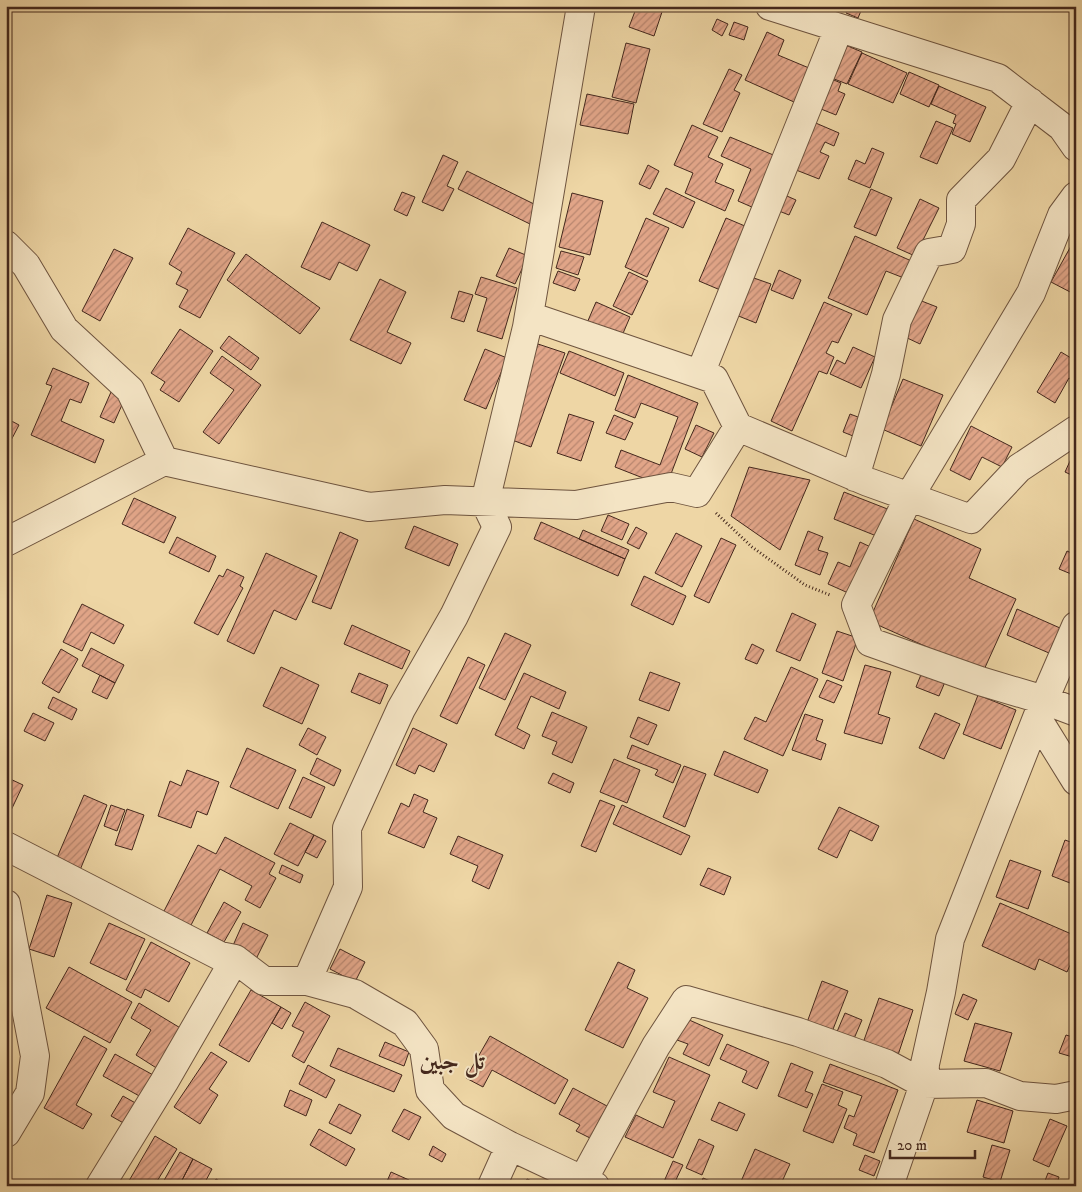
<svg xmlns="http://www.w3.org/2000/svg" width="1082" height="1192" viewBox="0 0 1082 1192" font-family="'IM FELL DW Pica',Amiri,serif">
<defs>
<pattern id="building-hatch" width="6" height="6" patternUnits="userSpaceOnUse" patternTransform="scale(1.25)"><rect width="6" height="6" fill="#e1a588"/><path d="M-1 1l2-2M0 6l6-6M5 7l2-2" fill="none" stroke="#b8866f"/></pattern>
</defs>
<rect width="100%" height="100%" fill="#eed6a5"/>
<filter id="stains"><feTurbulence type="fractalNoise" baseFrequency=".004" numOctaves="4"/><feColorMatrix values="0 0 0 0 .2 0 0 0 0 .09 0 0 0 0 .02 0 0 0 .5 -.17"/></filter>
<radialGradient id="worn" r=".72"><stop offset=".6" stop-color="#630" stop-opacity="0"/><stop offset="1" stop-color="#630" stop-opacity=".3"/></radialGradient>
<path fill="url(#building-hatch)" stroke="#44281d" d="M637 6H664L654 36 629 27Z
M849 6H863L858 18 846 13Z
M717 19 728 24 722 36 712 30Z
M734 22 748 27 744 40 729 35Z
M767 32 784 40 778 55 809 68 794 102 745 80Z
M626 43 650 49 636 103 612 97Z
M843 44 862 52 847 84 829 77Z
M862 53 907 73 893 103 848 84Z
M729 69 742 75 734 90 740 93 722 132 703 124Z
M909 72 939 85 929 107 900 94Z
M829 78 841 83 838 91 845 94 836 115 816 107Z
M939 86 986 107 970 142 952 134 956 124 953 123 956 115 931 104Z
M587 94 634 104 628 134 580 125Z
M811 121 839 133 834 146 825 142 820 152 829 156 819 179 791 168Z
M936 121 953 128 937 164 920 157Z
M692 125 718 137 708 157 723 164 715 182 734 190 725 211 685 193 693 173 674 165Z
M730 137 783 159 761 211 738 201 751 169 721 156Z
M872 148 884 153 870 188 848 179 856 160 865 164Z
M443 155 458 162 447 186 454 189 443 211 422 202Z
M648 165 659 171 650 189 639 184Z
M467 171 538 206 530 224 458 189Z
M666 188 695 202 683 228 653 214Z
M871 189 892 198 876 236 854 227Z
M402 192 415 197 407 216 394 210Z
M572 193 603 201 590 255 559 247Z
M780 193 796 200 789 215 774 209Z
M920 199 939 208 915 256 897 248Z
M646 218 669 228 647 277 625 267Z
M726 218 752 229 725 292 699 281Z
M322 222 370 245 357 271 339 262 330 280 301 267Z
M188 228 235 253 200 318 179 307 188 290 176 284 182 272 169 264Z
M855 236 916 263 909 280 886 271 867 315 828 298Z
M1076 237V291L1074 294 1051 282Z
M509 248 528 256 515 284 496 276Z
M114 249 133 258 100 321 82 311Z
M561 251 584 257 578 275 556 268Z
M246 254 320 308 300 334 227 280Z
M779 270 801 280 793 299 771 290Z
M558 271 580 279 575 291 553 283Z
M629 272 648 281 632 315 613 306Z
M481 277 517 288 502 339 477 331 487 298 475 294Z
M751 277 771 284 756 323 736 315Z
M380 279 406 292 387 332 411 343 401 364 350 340Z
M459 291 473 295 464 322 451 318Z
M919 300 937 307 920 344 903 336Z
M596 302 630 317 621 338 587 323Z
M824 302 852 314 838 343 832 341 826 353 834 357 827 374 819 371 792 431 771 421Z
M180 329 213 351 179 402 160 390 165 382 151 373Z
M229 336 259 358 251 370 220 348Z
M538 344 565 353 531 447 504 437Z
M853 347 875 357 861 388 830 374 837 360 845 364Z
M485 349 507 358 486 409 464 400Z
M569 351 624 373 615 396 560 373Z
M1061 352 1076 361V382L1069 378 1055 403 1037 392Z
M222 356 261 385 219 444 203 432 234 390 210 373Z
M53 368 89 383 81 403 70 399 61 421 104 440 95 463 31 435 52 386 46 384Z
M628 375 698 403 666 487 615 467 621 450 660 465 678 417 641 403 635 418 615 410Z
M903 379 943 395 921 446 882 429Z
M111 392 125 398 114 423 100 417Z
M569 414 594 422 581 461 557 453Z
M850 414 866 420 858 438 843 432Z
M614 415 633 423 625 440 606 433Z
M6 418 19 425 6 450Z
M696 425 714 433 702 457 685 449Z
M971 426 1012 447 1002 467 982 457 970 480 950 470Z
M1076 448V477L1065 472Z
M749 467 810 480 780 550 731 516Z
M844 492 890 510 879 537 834 519Z
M134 498 176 517 164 543 122 524Z
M608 515 629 524 622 540 601 531Z
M914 519 981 549 969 578 1016 599 983 672 869 621Z
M541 522 625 559 618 576 534 539Z
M414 526 458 544 449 566 405 548Z
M636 527 647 533 639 549 627 543Z
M583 530 629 550 625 559 579 539Z
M808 531 823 537 818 550 828 553 820 575 795 565Z
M340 532 358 540 331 609 312 602Z
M676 533 702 546 682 587 655 573Z
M177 537 216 556 209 572 169 553Z
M721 538 736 545 709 603 694 596Z
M860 542 875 549 855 596 828 584 838 562 850 567Z
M1067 551 1076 555V576L1059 569Z
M266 553 317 576 296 620 274 610 254 654 227 641Z
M227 569 244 577 240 586 243 588 218 635 194 623 219 575 223 577Z
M644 576 686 596 673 625 631 605Z
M82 604 124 625 114 644 91 632 82 651 63 642Z
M1017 609 1060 628 1049 653 1007 635Z
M792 613 816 624 800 661 776 651Z
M352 625 410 651 402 669 344 644Z
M837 631 858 638 843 681 822 673Z
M505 633 531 645 505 700 479 688Z
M752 644 764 650 757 664 745 659Z
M91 648 124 665 115 683 82 666Z
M61 649 78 659 59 693 42 683Z
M468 657 485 665 457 724 440 716Z
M865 665 891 672 878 714 890 718 882 744 844 733Z
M281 667 319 685 302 724 263 706Z
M791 667 818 679 783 756 744 739 755 717 766 722Z
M650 672 680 683 669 711 639 700Z
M922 672 945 682 939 696 916 687Z
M359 673 388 685 380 704 351 692Z
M524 673 566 692 559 709 531 696 517 728 530 735 524 749 495 735Z
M100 675 115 683 107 699 92 692Z
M827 680 842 686 834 703 819 697Z
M978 695 1016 710 1001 749 963 734Z
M53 697 77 709 72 720 48 708Z
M552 712 587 727 572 763 552 754 557 742 542 736Z
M33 713 54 723 45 741 24 731Z
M935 713 960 724 944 759 919 748Z
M805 714 823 720 816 740 826 744 821 760 792 750Z
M638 717 657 725 648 745 630 737Z
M308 728 326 737 317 755 299 745Z
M413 728 447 744 434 772 419 765 415 774 396 765Z
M632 745 681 765 673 783 655 775 658 770 627 758Z
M247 748 296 770 278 809 230 787Z
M724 751 768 770 758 793 714 775Z
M317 758 341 770 334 786 310 774Z
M614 759 640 770 627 803 600 792Z
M684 766 706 774 685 827 663 817Z
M187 770 219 782 207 815 197 811 191 828 158 816 170 781 181 786Z
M553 773 574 783 570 793 548 783Z
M6 777 23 785 6 821Z
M303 777 325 787 311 818 289 808Z
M414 794 428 800 423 812 437 818 424 848 388 833 401 803 409 807Z
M84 795 107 805 80 870 56 860Z
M600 800 615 806 596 852 581 846Z
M111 805 125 810 117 831 104 826Z
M622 805 690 836 681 855 613 824Z
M839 807 879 826 872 841 850 830 837 858 818 849Z
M127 809 144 815 132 850 115 845Z
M290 823 314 835 298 866 274 854Z
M314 835 326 841 317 858 305 852Z
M458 836 503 855 489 889 472 881 478 866 450 854Z
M225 837 275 863 269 874 276 878 260 908 245 900 252 886 220 869 190 927 163 913 198 845 216 854Z
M1065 840 1076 844V868L1070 883 1052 876Z
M1010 860 1041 871 1028 909 996 897Z
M282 865 303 875 300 883 279 873Z
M708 868 731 877 724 895 700 885Z
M47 895 72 903 54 957 29 949Z
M224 902 241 912 224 942 207 933Z
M1000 903 1076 936V952L1067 972 1039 959 1035 970 982 946Z
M109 923 145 939 126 980 90 963Z
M243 923 268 935 255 961 231 950Z
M151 942 190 963 169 1002 145 989 141 998 126 990Z
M340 949 365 962 355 982 330 969Z
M618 962 635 970 627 988 648 998 623 1048 585 1030Z
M69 967 132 1002 110 1043 46 1008Z
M822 981 848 991 830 1037 805 1028Z
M251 990 281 1007 249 1062 219 1045Z
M963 994 977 1000 968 1020 955 1014Z
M879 998 913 1010 898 1055 863 1043Z
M305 1002 330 1016 304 1063 292 1056 304 1032 292 1026Z
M139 1003 182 1029 158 1069 136 1055 151 1030 131 1018Z
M281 1007 291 1013 282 1029 272 1023Z
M845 1013 862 1020 853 1041 836 1034Z
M687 1019 723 1035 709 1066 683 1054 688 1044 677 1040Z
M975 1023 1012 1033 1000 1071 964 1061Z
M1066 1035 1076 1038V1058L1059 1053Z
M84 1036 107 1049 76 1105 92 1114 83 1129 44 1108Z
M490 1036 568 1080 555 1104 492 1070 483 1087 466 1078Z
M385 1042 409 1052 404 1066 379 1056Z
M727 1044 769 1062 757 1089 742 1082 747 1071 720 1059Z
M338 1048 402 1075 394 1092 330 1066Z
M211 1052 227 1062 209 1089 218 1095 200 1124 174 1107Z
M115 1054 155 1076 143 1098 103 1076Z
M669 1057 710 1075 673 1158 625 1137 636 1115 663 1128 675 1101 653 1092Z
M791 1063 813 1072 805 1091 813 1094 807 1108 778 1096Z
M830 1064 898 1090 874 1153 853 1145 857 1134 844 1128 849 1115 854 1117 862 1096 823 1082Z
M308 1065 335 1080 326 1098 299 1084Z
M822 1084 843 1092 838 1105 847 1109 833 1143 803 1131Z
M573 1088 607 1106 590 1138 576 1131 580 1125 559 1114Z
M290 1090 312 1100 306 1116 284 1106Z
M123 1096 139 1105 127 1125 111 1116Z
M977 1100 1013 1111 1004 1143 967 1132Z
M719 1102 745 1114 737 1131 711 1120Z
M339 1104 361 1115 351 1134 329 1123Z
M404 1109 421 1117 409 1140 392 1131Z
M1050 1119 1067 1126 1049 1167 1033 1160Z
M319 1129 355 1149 346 1166 310 1145Z
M155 1136 177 1149 154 1186H126Z
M699 1139 714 1146 702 1175 686 1168Z
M992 1145 1010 1150 1000 1182 983 1177Z
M433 1146 446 1154 442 1162 429 1155Z
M755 1149 790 1164 780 1186H739Z
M180 1152 193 1159 179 1186H167L162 1184Z
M865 1155 880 1161 874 1176 859 1170Z
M193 1159 212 1169 203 1186H179Z
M673 1161 683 1165 673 1186H662Z
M391 1172 409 1180 407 1186H385Z
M1048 1173 1059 1177 1056 1186H1043Z
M703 1178 715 1183 713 1186H700Z
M216 1179 228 1186H212Z
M527 1179 543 1186H524Z"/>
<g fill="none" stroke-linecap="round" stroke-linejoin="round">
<defs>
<path id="street" d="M770 6 998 78 1062 127 1076 147
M1076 196 1062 215 1031 293 909 497 856 605 870 642 980 681 1044 700 1076 712
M6 245 26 265 64 329 130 390 164 461
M529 316 714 379 738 427 868 482 971 519 1019 468 1076 430
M700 374 839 28
M855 477 886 374 897 320 929 253 952 249 961 224V200L1001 159 1030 102
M6 542 164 461 369 507 445 500 576 505 671 487 697 493 738 427
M1037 718 1076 781
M6 846 220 956 235 959 264 981H307L355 994 405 1023 424 1049 430 1090 454 1116 510 1146 595 1186
M6 904 35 1056 30 1093 6 1133
M307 981 348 887 347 828 401 709 454 616 497 527 485 502 527 327 581 6
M583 1180 656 1046 686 1000 798 1032 887 1064 924 1084 986 1083 1020 1096 1056 1099 1076 1095
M100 1186 164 1082 235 959
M492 1186 510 1146
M889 1186 924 1084 925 1064 941 992 950 939 1044 700 1076 626"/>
</defs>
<use href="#street" stroke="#6e543f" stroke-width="30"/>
<path stroke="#44281d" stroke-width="3" stroke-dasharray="1 2.5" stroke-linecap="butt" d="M716 513 752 547 805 585 830 595"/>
<use href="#street" stroke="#f4e4c4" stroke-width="28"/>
</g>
<g text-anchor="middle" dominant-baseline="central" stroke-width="4" stroke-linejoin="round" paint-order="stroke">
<g font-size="24" font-weight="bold" fill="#44281d" stroke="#f4e4c4">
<text x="452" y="1062">تل جبين</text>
</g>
</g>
<rect width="1082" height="1192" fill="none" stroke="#eed6a5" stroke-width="25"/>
<rect x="8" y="8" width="1067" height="1177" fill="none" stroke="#44281d" stroke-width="2.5"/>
<rect x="12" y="12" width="1057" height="1167" fill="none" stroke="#44281d"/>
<path d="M890 1150v8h85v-8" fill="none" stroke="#44281d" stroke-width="2.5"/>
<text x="897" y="1150" font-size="15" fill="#44281d" stroke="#f4e4c4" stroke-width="4" paint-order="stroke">20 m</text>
<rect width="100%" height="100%" filter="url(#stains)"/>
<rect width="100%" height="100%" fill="url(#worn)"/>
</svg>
